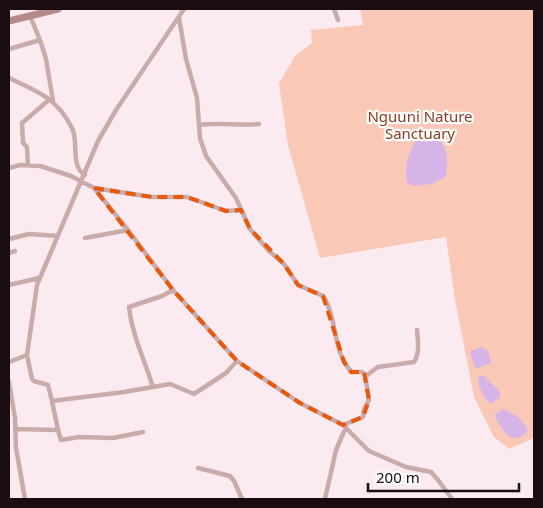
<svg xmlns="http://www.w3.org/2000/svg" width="543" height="508" viewBox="0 0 543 508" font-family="'Noto Sans',sans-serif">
<rect width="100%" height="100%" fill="#fbeaef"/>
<path fill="#f9c8b7" d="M360 9H534V438L509 449 494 437 474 397 455 300 446 237 320 258 288 145 279 83 295 56 312 43 311 30 363 25Z"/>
<path fill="#d5b4e7" d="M427 135 439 138C448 152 449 162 445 177L432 184 412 186 407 182C404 166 409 154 416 139Z
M482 347 488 351 491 363 478 368 475 367 470 354 471 351Z
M482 375 484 376 500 392V397L491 404C484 399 478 386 478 378Z
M504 409 518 417 527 428V432C524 435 520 438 516 438 507 439 496 422 495 414Z"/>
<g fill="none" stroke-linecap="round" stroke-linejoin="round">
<path stroke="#c9abaa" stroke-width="4.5" d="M334 9 338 20
M30 16 40 40
M179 18 186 59 197 98 200 138 206 156 236 198 250 229 269 251 284 264 298 285 323 296C338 318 332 353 352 372H362L365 374 369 400 364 409 363 417 343 425
M9 49 40 40 46 59 53 101
M9 78C37 91 57 98 72 128 79 141 70 167 85 175
M199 125C219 122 239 126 259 124
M28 165 27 147 23 143 22 123 50 99
M9 168 20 165 40 166 71 176 94 188 128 230 173 290 237 361 300 403 343 425 369 451 406 467 431 472 438 480 452 499
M94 188 152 197H187L226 211 241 210
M85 238 128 230
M9 239 29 234 58 236
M9 253 15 251
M9 285 39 278
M27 355 32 379 34 381 48 385 52 401 124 392 170 384 194 394 226 373 237 361
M9 362 27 355 37 285 98 141 116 110 184 9
M366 376 378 367 414 362C420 353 418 340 417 330
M9 382 15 418 16 448 25 499
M153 387C145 361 132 335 129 307L162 296 173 290
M52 401 58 430
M16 429 58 430 61 440 79 437 113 438 143 432
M198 468 230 476 234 481 242 499
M325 499 336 450 346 427"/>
<path stroke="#b58989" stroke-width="7" d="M9 21 58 9"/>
</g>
<path fill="none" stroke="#e8590c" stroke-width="4" stroke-dasharray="10 6" stroke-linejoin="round" d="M94 188 152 197H187L226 211 241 210 250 229 284 264 298 285 323 296 344 362 351 372H364L369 400 363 417 343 425 300 403 237 361 173 290Z"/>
<g text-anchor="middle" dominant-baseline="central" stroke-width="4.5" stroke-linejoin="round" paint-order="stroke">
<g font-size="15" fill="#893f23" stroke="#fcfcfc">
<text x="420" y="116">Nguuni Nature<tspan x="420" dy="17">Sanctuary</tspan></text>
</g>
</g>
<rect width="543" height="508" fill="none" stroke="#1a0d11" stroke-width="20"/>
<path d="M368 483v8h151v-8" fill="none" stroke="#1a0d11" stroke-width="2.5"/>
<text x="376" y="483" font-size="15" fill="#1a0d11" stroke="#fcfcfc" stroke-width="4" paint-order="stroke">200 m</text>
</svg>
